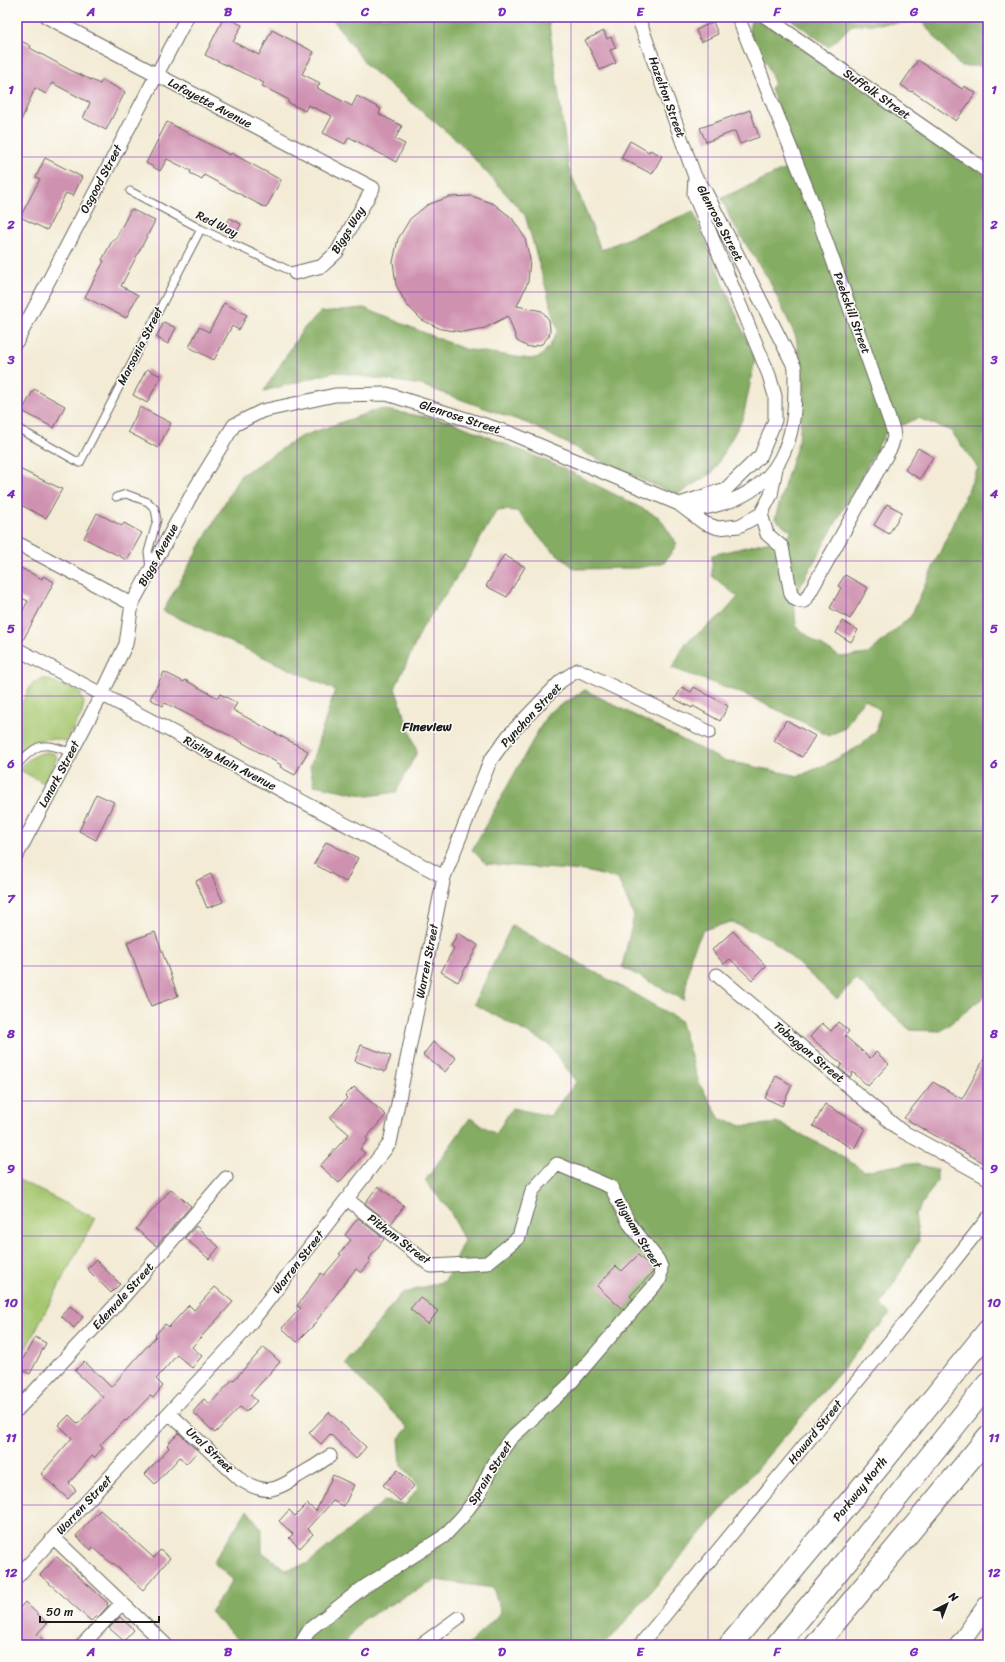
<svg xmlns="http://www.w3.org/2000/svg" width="1005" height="1662" viewBox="0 0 1005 1662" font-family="Sriracha,sans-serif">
<rect width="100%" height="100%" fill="#fdfcf7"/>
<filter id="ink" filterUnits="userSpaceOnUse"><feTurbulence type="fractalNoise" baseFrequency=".025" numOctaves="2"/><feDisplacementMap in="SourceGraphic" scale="8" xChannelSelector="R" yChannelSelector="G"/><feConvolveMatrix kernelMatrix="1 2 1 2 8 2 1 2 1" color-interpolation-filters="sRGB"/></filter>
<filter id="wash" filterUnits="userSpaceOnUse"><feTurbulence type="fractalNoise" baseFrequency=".012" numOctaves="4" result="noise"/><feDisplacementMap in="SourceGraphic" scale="16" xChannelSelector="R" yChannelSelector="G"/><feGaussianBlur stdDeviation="0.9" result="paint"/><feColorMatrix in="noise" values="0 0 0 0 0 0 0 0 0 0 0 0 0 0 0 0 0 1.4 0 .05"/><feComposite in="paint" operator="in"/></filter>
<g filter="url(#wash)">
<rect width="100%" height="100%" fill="#f3ebd5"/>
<path fill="#a6c770" stroke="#617246" d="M42 679H47L64 686 66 685 82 694 80 696 84 702 82 713 66 741C43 736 32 739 17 758V711L32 684Z
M48 752 55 754 57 758 44 783 18 769C27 761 35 753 48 752Z
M17 1179 95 1218 17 1365Z"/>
<path fill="#84ac62" stroke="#50643f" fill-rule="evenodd" d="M334 17H548L569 169 601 250 693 211 755 360 743 418 713 472 677 495 619 470 529 424 421 385 335 372 264 391 303 329 321 312 364 308 464 349 530 359 540 357 550 346 558 330 525 215 459 142 367 66 334 21Z
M752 17H759L988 177V994L941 1031 910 1030 856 979 837 999 771 939 731 922 703 930 691 955 684 1000 622 967 634 916 618 879 585 871 486 864 472 850 548 713 585 690 722 760 799 776 829 763 858 747 876 731 881 711 865 699 856 709 845 728 828 736 809 725 746 695 672 668 686 643 724 613 738 597 712 576V555L783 538 792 532 775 519 785 483 799 440 804 391 796 337 769 280 731 221 722 198 798 163 771 89 774 82 766 62 760 58 749 30ZM918 418 951 431 978 468 911 616 868 654 840 657 813 640 796 626 794 598 886 432Z
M788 17H988V66H960L922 22 852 25 829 47Z
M379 409 450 421 563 468 659 517 677 544 664 563 638 568 575 569 545 544 517 511 497 510 465 565 423 627 395 688 417 752 396 792 368 796 314 785 310 767 335 690 163 611 240 476 300 437Z
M512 925 680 1020 699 1083 720 1119 746 1126 779 1123 839 1154 864 1171 910 1163 937 1169V1181L915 1215 919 1240 881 1305 890 1314 605 1645H468L501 1612 493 1588 436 1580 363 1619 343 1645H244L210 1612 233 1580 213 1562 247 1510 262 1529V1552L286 1570 307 1564 384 1501 405 1505 419 1486 401 1465 399 1438 408 1428 345 1364 401 1294 445 1281 464 1240 450 1211 425 1181 470 1118 496 1134 512 1108 550 1116 576 1082 550 1045 474 1004Z"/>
<g id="blocks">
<path fill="#cf91b0" d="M224 17 242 25 233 42 259 55 272 30 314 52 302 74 320 83 317 88 352 106 357 96 381 109 379 114 402 126 395 139 405 144 396 162 349 137 345 144 323 133 332 116 308 105 305 111 287 102 289 100 262 86 264 83 205 55Z
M713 22 718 34 701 42 696 30Z
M604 31 607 39 611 37 616 48 610 50 616 63 600 70 585 40Z
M17 39 31 46 30 48 70 70 100 84 102 80 125 92 106 130 83 118 90 103 52 83 46 94 35 88 17 130Z
M918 60 962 89 964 86 976 93 956 121 912 91 911 92 901 85Z
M750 110 759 137 740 144 735 131 706 142 700 128Z
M167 122 230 155 231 153 281 180 266 208 204 175 202 179 190 173 191 171 167 159 160 171 146 163Z
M630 141 649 152 650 150 662 156 652 174 621 158Z
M45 158 82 177 73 196 66 193 47 230 20 217 40 179 36 177Z
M472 196 494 204 512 218 525 238 530 260 528 282 517 306 542 311 549 320 550 330 549 336 542 344 531 347 526 346 517 341 508 316 485 328 463 332 441 329 422 320 406 304 396 285 393 262 398 239 410 219 427 205 449 197Z
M131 209 155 221 121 286 138 295 126 318 85 297 104 261 102 260 113 239 115 240Z
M230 218 241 224 235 237 223 231Z
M224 303 247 315 239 330 232 326 214 360 189 347 199 327 209 332Z
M164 322 176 328 168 344 156 337Z
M147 369 161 376 147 403 133 395Z
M34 389 65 406 54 428 22 411Z
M140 407 171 423 158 448 128 432Z
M918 448 933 457 920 479 905 470Z
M17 468 62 489 46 518 17 503Z
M887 504 902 512 889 534 874 525Z
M97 513 122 526 124 523 142 533 127 560 84 538Z
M504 555 525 567 507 597 486 586Z
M21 568 42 579 43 576 54 582 22 642 17 641V622L28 601 17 596V577Z
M845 575 868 588 850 619 830 608 841 588 838 586Z
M842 621 858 630 851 642 836 633Z
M164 672 184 682 185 680 218 698 220 694 237 703 233 710 308 751 295 775 280 767 281 765 233 737 165 703 163 706 150 699Z
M682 687 691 692 694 687 728 706 720 721 693 706 692 708 675 699Z
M786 720 815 736 802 757 774 741Z
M96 794 114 802 96 840 79 831Z
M326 842 358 858 346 882 314 864Z
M211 874 223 902 207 908 196 881Z
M733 931 766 966 752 980 730 959 724 964 712 950Z
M155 932 178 996 151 1006 127 942Z
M458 933 478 945 458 982 441 972 454 948 451 946Z
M838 1022 849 1031 845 1036 870 1058 876 1052 889 1064 868 1086 853 1072 850 1077 839 1068 842 1064 810 1037 822 1023 831 1031Z
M433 1042 456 1058 445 1072 423 1055Z
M361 1045 391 1056 385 1072 355 1061Z
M988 1052V1156L984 1163 904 1118 933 1082 962 1099Z
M776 1076 792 1085 782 1106 765 1098Z
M354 1087 386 1115 366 1138 368 1140 360 1149 365 1153 339 1183 320 1166 349 1134 330 1118 347 1098 345 1096Z
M825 1104 865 1128 854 1149 813 1126Z
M378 1186 404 1206 391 1224 365 1203Z
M171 1189 191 1206 156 1246 136 1229Z
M358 1218 384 1239 369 1259 371 1261 361 1273 356 1269 350 1276 312 1327 297 1342 282 1328 301 1308 297 1306 321 1273 324 1275 341 1255 339 1254 351 1240 345 1235Z
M196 1226 219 1247 209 1259 185 1238Z
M638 1255 653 1269V1272L630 1296 633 1299 623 1310 597 1286 616 1266 622 1271Z
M96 1260 120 1284 111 1293 87 1269Z
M215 1287 233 1302 192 1347 202 1356 192 1368 177 1355 156 1379 163 1386 153 1398 150 1396 126 1421 125 1420 100 1445 103 1448 94 1458 92 1456 69 1483 76 1490 68 1499 41 1474 72 1438 59 1425 69 1415 78 1424 103 1397 75 1371 84 1361 111 1387 156 1336 155 1335 165 1324 169 1327 189 1305 194 1310Z
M420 1297 438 1311 428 1324 410 1309Z
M70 1306 83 1317 74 1328 61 1316Z
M35 1337 46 1343 30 1374 18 1368Z
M264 1347 280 1362 250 1395 257 1401 246 1412 240 1407 215 1433 193 1412 204 1399 210 1404 233 1379 234 1380Z
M329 1412 366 1447 356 1459 330 1434 321 1444 309 1433Z
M179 1433 198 1451 186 1464 180 1457 155 1484 145 1474 169 1448 167 1445Z
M398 1470 414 1486 400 1501 383 1485Z
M333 1475 354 1485 344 1506 333 1501 308 1529 313 1534 300 1548 289 1538 293 1534 279 1521 289 1510 295 1516 307 1504 316 1511Z
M100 1510 154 1558 160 1550 170 1558 143 1590 113 1563 112 1564 93 1547 91 1550 76 1536Z
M57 1557 108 1603 107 1604 108 1606 98 1617 96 1616 91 1621 40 1575Z
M25 1602 47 1623 37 1634 48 1645H17V1611Z
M120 1617 134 1630 124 1641 109 1628Z"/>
</g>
</g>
<g filter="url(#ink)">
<use href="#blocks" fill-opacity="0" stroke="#67645d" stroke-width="1"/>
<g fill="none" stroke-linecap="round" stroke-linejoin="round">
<defs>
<path id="lane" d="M130 191 201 229 295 273
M17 428 80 463 201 229
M116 497 126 494 148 502 155 509 157 520 148 552 150 568
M17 765C36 744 44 740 71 753"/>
<path id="street" d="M47 17 373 188 337 252 322 266 295 273
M738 17 813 204 893 430 894 437 891 447 805 601C798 602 795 600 791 594L782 547 767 534 761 514
M766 17 988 172
M17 341 187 17
M680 504 726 489 761 455 775 420V396L769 375 694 194 695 177
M680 505 704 523 718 528 739 526 761 514 771 495 776 468
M17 543 132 604
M17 649 444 877
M17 855 102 694 126 644 132 604 193 492 234 425 262 411 335 395 387 394 510 433 679 504C686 505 695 509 703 508 707 508 713 506 717 505 748 497 773 479 785 449 796 424 795 395 795 368L704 189 695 177 638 17
M717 975 900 1130 988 1178
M17 1410 125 1295 226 1178
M169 1413 241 1480C265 1495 276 1491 298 1476 309 1470 320 1463 330 1456
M54 1538 166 1645
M17 1577 242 1334 390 1143 444 877 490 761 509 735 561 681 578 670 709 732
M82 1645 122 1603
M300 1645 310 1629 364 1587 443 1537 462 1517 479 1494 493 1464 510 1439 567 1387 660 1279 661 1267 658 1260 629 1223 611 1187 557 1164 532 1191 519 1237 487 1263 431 1266 347 1199
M421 1645 458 1618
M640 1645 897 1333 988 1218"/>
<path id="secondary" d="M959 1645 988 1604"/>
<path id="highway" d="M730 1645 858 1492 988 1331
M777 1645 827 1585 988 1384
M816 1645 988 1437"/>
</defs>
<use href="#lane" stroke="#67645d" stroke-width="9"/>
<use href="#street" stroke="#67645d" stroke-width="15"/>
<use href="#secondary" stroke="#67645d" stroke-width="20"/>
<use href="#highway" stroke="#67645d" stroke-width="24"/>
<use href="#lane" stroke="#fff" stroke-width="7"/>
<use href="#street" stroke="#fff" stroke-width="13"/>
<use href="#secondary" stroke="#fff" stroke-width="18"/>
<use href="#highway" stroke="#fff" stroke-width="22"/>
</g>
</g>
<path fill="none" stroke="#7b2cbf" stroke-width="1" stroke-opacity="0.55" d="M159 17V1645M297 17V1645M434 17V1645M571 17V1645M708 17V1645M846 17V1645M17 157H988M17 292H988M17 426H988M17 561H988M17 696H988M17 831H988M17 966H988M17 1101H988M17 1236H988M17 1370H988M17 1505H988"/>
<g text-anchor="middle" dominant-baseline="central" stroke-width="3" stroke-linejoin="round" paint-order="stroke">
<g font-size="12" fill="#1c1c1c" stroke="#fdfcf7">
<text transform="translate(877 94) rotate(35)">Suffolk Street</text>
<text transform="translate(667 97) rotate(70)">Hazelton Street</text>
<text transform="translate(210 103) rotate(28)">Lafayette Avenue</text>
<text transform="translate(101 179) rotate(-62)">Osgood Street</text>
<text transform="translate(720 223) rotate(62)">Glenrose Street</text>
<text transform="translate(217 224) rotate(26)">Red Way</text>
<text transform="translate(348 230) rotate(-58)">Biggs Way</text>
<text transform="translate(852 313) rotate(70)">Peekskill Street</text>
<text transform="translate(140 346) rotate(-63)">Marsonia Street</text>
<text transform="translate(460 417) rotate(18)">Glenrose Street</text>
<text transform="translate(158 555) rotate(-61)">Biggs Avenue</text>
<text transform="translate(531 715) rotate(-47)">Pynchon Street</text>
<text transform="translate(230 763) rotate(28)">Rising Main Avenue</text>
<text transform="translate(59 774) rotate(-62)">Lanark Street</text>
<text transform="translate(427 961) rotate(-79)">Warren Street</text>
<text transform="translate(809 1052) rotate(40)">Toboggan Street</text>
<text transform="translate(638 1233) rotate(59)">Wigwam Street</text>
<text transform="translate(399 1239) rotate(37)">Pitham Street</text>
<text transform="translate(298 1262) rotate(-52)">Warren Street</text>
<text transform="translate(123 1296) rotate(-48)">Edenvale Street</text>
<text transform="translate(815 1432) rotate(-51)">Howard Street</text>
<text transform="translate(210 1450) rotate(43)">Ural Street</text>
<text transform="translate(490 1473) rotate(-58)">Sprain Street</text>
<text transform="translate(860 1489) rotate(-51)">Parkway North</text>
<text transform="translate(84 1505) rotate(-47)">Warren Street</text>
</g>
<g font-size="13" font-weight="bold" fill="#1c1c1c" stroke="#fdfcf7">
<text x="427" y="726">Fineview</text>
</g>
</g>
<rect width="1005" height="1662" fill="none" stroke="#fdfcf7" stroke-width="44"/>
<g transform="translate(947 1604) rotate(42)" stroke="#fdfcf7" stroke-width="3" paint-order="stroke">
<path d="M0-3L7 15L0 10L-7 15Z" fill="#1c1c1c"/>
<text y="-6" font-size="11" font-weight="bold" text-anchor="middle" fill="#1c1c1c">N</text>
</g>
<path d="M40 1616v6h119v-6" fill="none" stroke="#1c1c1c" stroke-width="2"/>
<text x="46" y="1616" font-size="12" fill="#1c1c1c" stroke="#fdfcf7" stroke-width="3" paint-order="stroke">50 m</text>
<rect x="22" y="22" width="961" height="1618" fill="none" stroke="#7b2cbf" stroke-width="1.5"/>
<g font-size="13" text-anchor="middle" font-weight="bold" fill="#7b2cbf">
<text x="91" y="16">A</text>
<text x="228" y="16">B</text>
<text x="365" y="16">C</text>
<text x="502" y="16">D</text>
<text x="640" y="16">E</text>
<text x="777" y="16">F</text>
<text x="914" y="16">G</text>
<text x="11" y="94">1</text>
<text x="994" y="94">1</text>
<text x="11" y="229">2</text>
<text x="994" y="229">2</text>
<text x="11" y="364">3</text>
<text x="994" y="364">3</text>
<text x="11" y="498">4</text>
<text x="994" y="498">4</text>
<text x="11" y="633">5</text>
<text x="994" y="633">5</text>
<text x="11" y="768">6</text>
<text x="994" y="768">6</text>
<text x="11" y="903">7</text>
<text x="994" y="903">7</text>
<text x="11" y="1038">8</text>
<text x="994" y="1038">8</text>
<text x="11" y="1173">9</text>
<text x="994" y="1173">9</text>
<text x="11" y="1307">10</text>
<text x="994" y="1307">10</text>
<text x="11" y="1442">11</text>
<text x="994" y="1442">11</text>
<text x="11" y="1577">12</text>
<text x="994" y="1577">12</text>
<text x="91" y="1656">A</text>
<text x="228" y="1656">B</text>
<text x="365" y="1656">C</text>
<text x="502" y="1656">D</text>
<text x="640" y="1656">E</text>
<text x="777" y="1656">F</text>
<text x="914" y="1656">G</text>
</g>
</svg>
